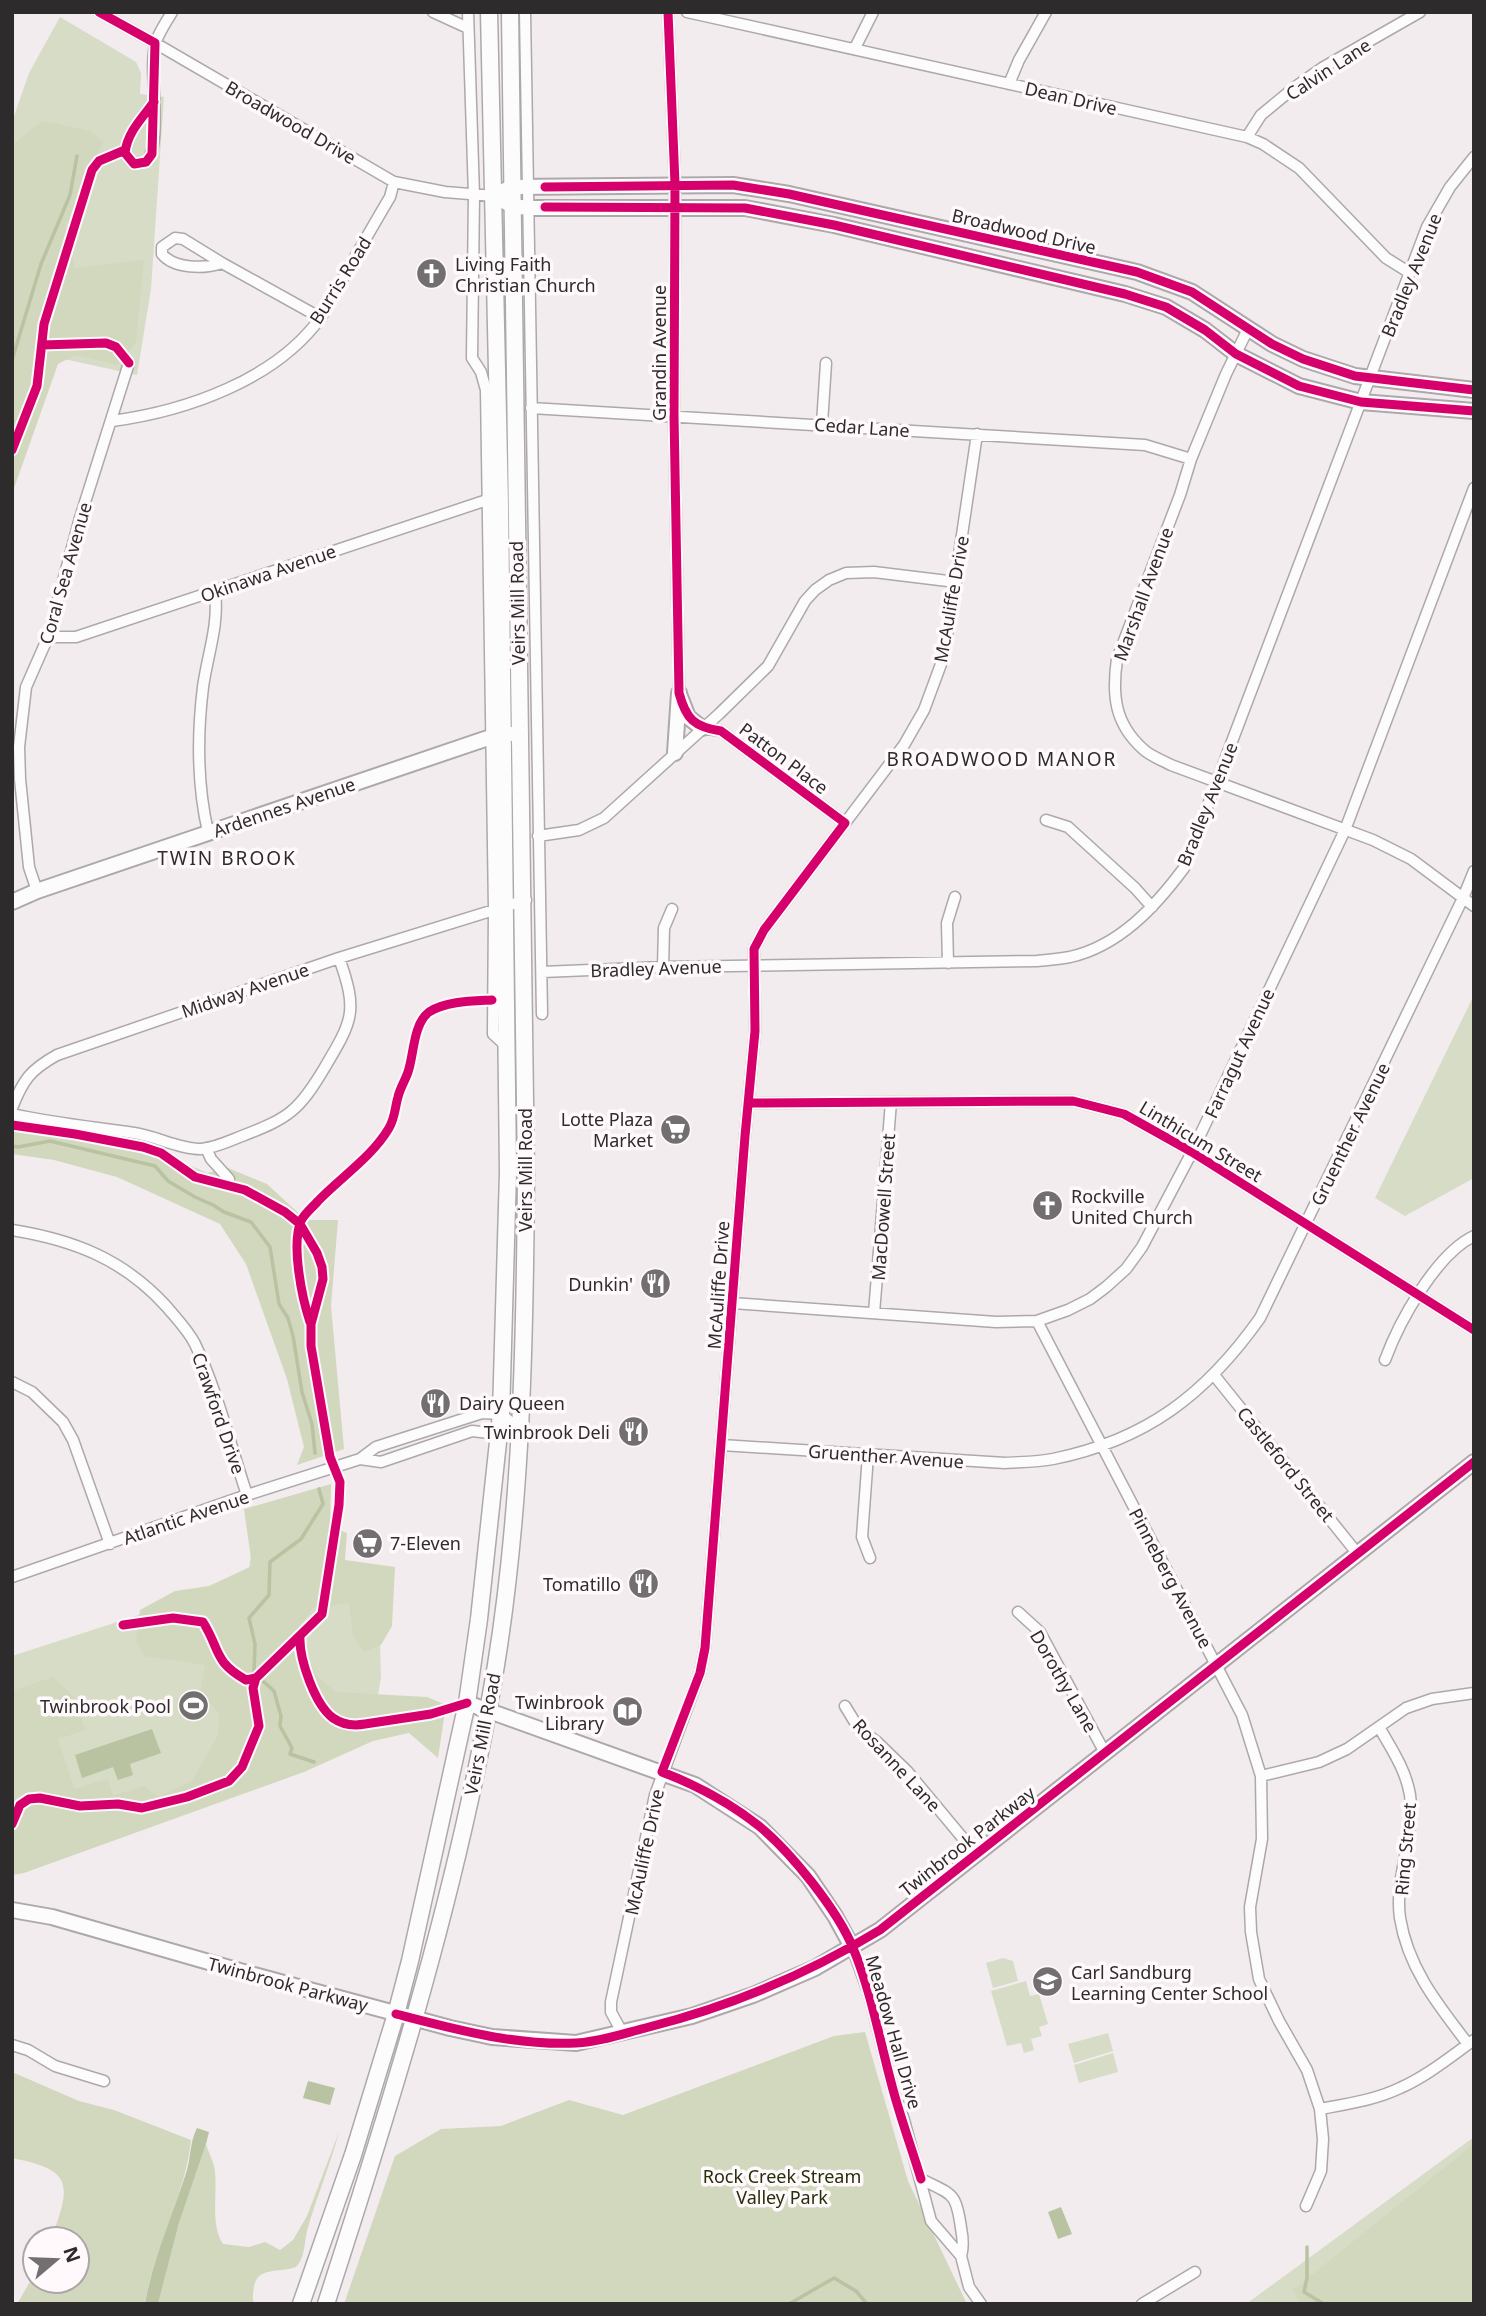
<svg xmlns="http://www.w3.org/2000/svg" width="1486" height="2316" viewBox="0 0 1486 2316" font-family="'Noto Sans',sans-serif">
<rect width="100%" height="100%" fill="#f2ecef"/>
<path fill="#d6dcc5" d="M60 17 136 62 141 73 140 94 164 97 151 289 137 375 55 357 12 491V122L29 73Z
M1474 995V1178L1405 1216 1375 1198Z
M257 1519 322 1559 378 1576 381 1677 371 1736 12 1869V1656L247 1580Z
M1003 1958 1013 1961 1018 1981 993 1988 986 1963Z
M1026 1981 1030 1996 1039 1994 1048 2024 1039 2027 1042 2036 1031 2039 1034 2050 1024 2053 1021 2043 1007 2046 991 1991Z
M1108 2033 1113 2051 1074 2063 1068 2044Z
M1113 2053 1118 2072 1079 2083 1074 2065Z
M1474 2137V2304H1246Z"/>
<path fill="#d1d8be" d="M43 121 91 131 103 142 65 227 75 268 144 260 136 342 118 365 76 355 58 364 12 494V145Z
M12 1130 144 1145 207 1173 228 1168 267 1184 306 1220H338L331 1306 344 1449 297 1465 304 1447 287 1379 246 1264 220 1224 117 1177 54 1160 12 1154Z
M331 1484 330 1526 347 1533 345 1560 395 1567 392 1626 381 1645 364 1652 353 1636 349 1603 313 1608 296 1631 316 1675 336 1692 427 1697 446 1705 438 1758 409 1733 373 1741 304 1772 24 1873 12 1875V1691L53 1677 76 1699 85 1730 58 1739 74 1789 108 1779 113 1796 144 1786 158 1797 192 1781 218 1735 219 1714 200 1691 205 1665 145 1656 136 1641 140 1610 175 1591 209 1586 252 1566 244 1509Z
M865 2032 908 2181 967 2304H344L395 2156 441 2129 501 2126 569 2100 623 2115 834 2036Z
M12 2072 79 2101 114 2110 191 2140C185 2197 154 2247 145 2304H17L35 2273V2281H77V2239H51C71 2185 74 2170 12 2158Z
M339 2132C330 2166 316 2198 307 2231 304 2245 305 2257 296 2267 281 2273 257 2266 254 2287 253 2293 252 2298 254 2304H158L179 2223 206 2144C208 2151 212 2159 214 2166 219 2190 209 2223 223 2244L249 2247 265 2242 280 2250 293 2240 307 2216Z
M1474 2144V2304H1300L1293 2290Z"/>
<path fill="#b9c2a1" d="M152 1729 161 1753 130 1764 133 1775 118 1780 113 1767 82 1778 75 1755Z
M308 2081 335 2088 330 2105 303 2098Z
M197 2128 209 2132 206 2144 179 2223 158 2304H145C153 2257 173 2215 187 2170 191 2155 190 2142 197 2128Z
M1061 2207 1072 2234 1058 2239 1048 2212Z"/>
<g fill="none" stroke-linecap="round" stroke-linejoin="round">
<path stroke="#b9c2a1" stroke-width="3.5" d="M12 360 41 264 70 195 77 156
M12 1146 18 1147 50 1141 155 1166 168 1181 195 1197 213 1205 224 1212 251 1222 270 1247 279 1304 288 1318 293 1336 302 1392 312 1424 315 1453
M314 1762 290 1754 292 1748 280 1726 281 1716 274 1691 254 1673 255 1644 249 1618 269 1595 270 1562 301 1539 323 1504 319 1489
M1307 2247V2278L1304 2292 1324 2304
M789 2304 834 2278 856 2291 867 2304"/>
<defs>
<path id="street" d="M99 12 155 43 394 182 445 192 494 196
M433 12 468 28
M468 12 474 195 472 358 481 372 486 390 494 910 493 1034 505 1045
M525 12 542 1014
M668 12 675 184 674 415 679 693
M687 12 1247 137 1263 144 1299 168 1386 258 1410 273
M855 48 873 12
M1009 84 1019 60 1046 12
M154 102C142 118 127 133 125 153L134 164 146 162C164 144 147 67 156 42 159 32 167 21 172 12
M1247 137 1261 115 1295 87 1322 68 1420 12
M175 238 183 239 222 263C204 269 174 269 162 254V247Z
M222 263 321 318
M1248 329 1226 374 1191 459 1180 495 1117 659C1112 694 1114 723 1143 749 1150 756 1162 760 1171 765L1373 840 1411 859 1474 906
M531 408 1145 445 1191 459
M112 421C186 411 276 380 321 317 329 305 335 292 342 280 358 252 374 224 390 197L394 182
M822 424 826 363
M48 637H76L487 500
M702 728 721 731 845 823
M1046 820 1068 827 1135 888 1152 907
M208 832C197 784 197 736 203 687 208 652 219 626 215 591
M538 836 579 830 604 818 719 714 768 666 805 601 815 590 829 580 846 573 874 572 956 582
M37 891 29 867 20 779 19 747 26 687 48 637 80 518 129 363
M948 963 947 923 955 897
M663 967 664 928 672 909
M542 972 663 967 1037 961C1048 960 1059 959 1070 957 1119 946 1155 907 1184 868L1427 227 1450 187 1474 157
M749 1103 1073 1101 1124 1114 1192 1152 1474 1330
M12 1108C23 1080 30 1070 57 1055L339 958 526 900
M12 1114C52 1123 93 1127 134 1133 156 1136 179 1149 201 1149 215 1148 229 1141 242 1136 289 1118 299 1111 325 1067 353 1020 358 1011 339 958
M206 1148 211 1159 229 1179
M12 1230C74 1240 123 1259 166 1306 176 1318 188 1330 195 1344 217 1390 231 1447 247 1495
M732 1303 996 1322 1037 1321 1068 1310 1090 1299 1106 1287 1126 1269 1142 1247 1192 1152 1345 830 1474 488
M874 1313 891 1102
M1037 1321 1242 1715 1261 1776 1262 1839 1250 1907 1251 1932 1259 1979 1279 2021 1307 2070 1320 2109 1323 2139 1321 2171 1306 2206
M1385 1360C1399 1322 1436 1254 1474 1236
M1214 1375 1357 1553
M12 1382 32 1392 63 1422 73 1440 110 1544
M722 1445 1005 1463C1021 1462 1038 1462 1053 1459 1147 1440 1206 1394 1260 1318L1463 898 1474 871
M868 1455 862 1537 870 1558
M360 1459 381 1462 472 1431 498 1434 520 1430
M12 1577 247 1495 360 1459 376 1447 482 1413 501 1414 520 1430
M1018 1612 1040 1632 1105 1753
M845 1706 859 1729 876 1741 907 1771 976 1854
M1379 1727C1391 1748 1406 1770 1410 1795 1416 1836 1394 1876 1400 1918 1408 1968 1438 2005 1468 2044
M1261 1776 1319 1762 1347 1749 1406 1708 1432 1699 1474 1693
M852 1947 869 1994 892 2086 904 2120 931 2221 961 2256C964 2246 963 2238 961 2228 956 2191 952 2195 921 2179
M623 2034 611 2012V2002L655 1795 700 1673 705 1648 745 1136 755 1031 754 949 764 930 904 745 924 710 944 656 977 434
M12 2045 28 2050 55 2066 104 2081
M1320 2109C1347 2104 1375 2100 1400 2088 1427 2076 1450 2057 1474 2040
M961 2256 969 2287 981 2304
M1142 2304 1195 2272"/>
<path id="secondary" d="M503 191 512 187 733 185 789 194 1137 272 1192 292 1272 344 1303 359 1355 376 1474 390
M494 196 512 206 529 208H745L834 225 1125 294 1166 307 1205 330 1236 354 1299 386 1361 402 1474 411
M679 694 688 717 702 728
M675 753 679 693
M12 902 37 891 485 739 501 734H511
M467 1703 695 1785 760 1827 808 1876 835 1916 852 1947
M12 1910 52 1917 254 1975 450 2028 492 2037 576 2043 692 2016 753 1995 815 1968 880 1930 1474 1462"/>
<path id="primary" d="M301 2304 353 2155 396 2014 410 1961 467 1703 479 1619 501 1414 508 1172 500 505 489 12
M326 2304C394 2094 460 1883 496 1665 522 1504 525 1337 526 1174L510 12"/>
</defs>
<use href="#street" stroke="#ada8ab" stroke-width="13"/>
<use href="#secondary" stroke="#ada8ab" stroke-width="18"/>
<use href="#primary" stroke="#ada8ab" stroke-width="19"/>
<use href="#street" stroke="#fdfcfd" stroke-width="10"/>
<use href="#secondary" stroke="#fdfcfd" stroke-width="14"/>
<use href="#primary" stroke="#fdfcfd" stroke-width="16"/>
<defs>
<path id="cycleway" d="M99 12 155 43 152 154 146 162 134 164 125 153C127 133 142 118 154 102
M668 12 675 184 674 415 679 693C686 719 694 727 721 731L845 823 764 930 754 949 755 1031 745 1136 705 1648 700 1673 662 1772C696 1785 730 1803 759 1826 791 1852 838 1911 853 1948 871 1991 879 2037 891 2082 899 2114 911 2146 921 2179
M545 187 733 185 789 194 1137 272 1192 292 1272 344 1303 359 1355 376 1474 390
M545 207 745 208 834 225 1125 294 1166 307 1205 330 1236 354 1299 386 1361 402 1474 411
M42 345 106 343 116 347 129 363
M12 450 37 386 44 324 92 170 99 161 125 150
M749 1103 1073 1101 1124 1114 1192 1152 1474 1330
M12 1125 75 1134 143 1147 161 1153 195 1177 245 1190 285 1212 300 1224 317 1253 322 1267 323 1279 311 1324V1346L330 1457 340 1482 339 1505 322 1614 256 1678 246 1680C213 1661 221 1651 203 1622L173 1618 123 1625
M310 1322C302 1298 291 1245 301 1221 304 1214 313 1207 318 1201 341 1177 372 1157 389 1128 395 1118 395 1107 398 1097 400 1088 405 1081 408 1072 414 1055 413 1024 429 1012 446 1001 473 1001 492 1000
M300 1637C299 1659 315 1705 333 1718 343 1725 354 1726 365 1724L431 1714 467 1703
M12 1824 20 1805 29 1799 40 1798 80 1806 118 1804 142 1808 187 1797 229 1781 242 1767 259 1726 253 1688 256 1678
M396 2014C454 2029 515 2046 576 2043 600 2042 625 2033 649 2027 732 2006 806 1975 880 1930L1474 1462"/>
</defs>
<use href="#cycleway" stroke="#fff9fc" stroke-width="13"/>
<use href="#cycleway" stroke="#d6006c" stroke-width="9"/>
</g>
<defs>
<symbol id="church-disc" viewBox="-11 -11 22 22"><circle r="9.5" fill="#736f71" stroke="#fff9fc"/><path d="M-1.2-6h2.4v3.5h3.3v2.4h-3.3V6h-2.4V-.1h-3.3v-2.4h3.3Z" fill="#fff"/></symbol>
<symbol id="supermarket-disc" viewBox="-11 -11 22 22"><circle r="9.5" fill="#736f71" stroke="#fff9fc"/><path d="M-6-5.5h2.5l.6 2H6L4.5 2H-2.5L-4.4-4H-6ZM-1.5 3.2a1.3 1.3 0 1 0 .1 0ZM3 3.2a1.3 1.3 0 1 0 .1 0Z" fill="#fff"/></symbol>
<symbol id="restaurant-disc" viewBox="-11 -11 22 22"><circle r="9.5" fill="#736f71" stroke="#fff9fc"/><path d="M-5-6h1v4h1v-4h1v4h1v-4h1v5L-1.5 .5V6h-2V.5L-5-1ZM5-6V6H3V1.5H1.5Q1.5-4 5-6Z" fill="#fff"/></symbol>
<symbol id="stadium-disc" viewBox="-11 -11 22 22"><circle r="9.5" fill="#736f71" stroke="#fff9fc"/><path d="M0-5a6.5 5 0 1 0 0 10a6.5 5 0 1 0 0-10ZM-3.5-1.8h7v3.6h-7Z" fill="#fff"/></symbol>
<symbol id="library-disc" viewBox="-11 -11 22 22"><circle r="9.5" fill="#736f71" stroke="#fff9fc"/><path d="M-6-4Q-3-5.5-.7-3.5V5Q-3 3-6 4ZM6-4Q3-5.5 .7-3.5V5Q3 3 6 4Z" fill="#fff"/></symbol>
<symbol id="school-disc" viewBox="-11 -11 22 22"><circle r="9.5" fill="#736f71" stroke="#fff9fc"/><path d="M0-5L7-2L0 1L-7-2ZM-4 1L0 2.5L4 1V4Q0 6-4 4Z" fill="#fff"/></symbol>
</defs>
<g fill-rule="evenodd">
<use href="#church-disc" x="414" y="256" width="35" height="35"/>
<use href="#supermarket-disc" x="658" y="1112" width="35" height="35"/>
<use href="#church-disc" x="1030" y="1188" width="35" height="35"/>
<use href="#restaurant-disc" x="638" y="1266" width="35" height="35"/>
<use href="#restaurant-disc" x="418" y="1386" width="35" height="35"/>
<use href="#restaurant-disc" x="616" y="1414" width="35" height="35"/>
<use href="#supermarket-disc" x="350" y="1526" width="35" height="35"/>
<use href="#restaurant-disc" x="626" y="1566" width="35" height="35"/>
<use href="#stadium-disc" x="176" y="1688" width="35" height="35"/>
<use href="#library-disc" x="610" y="1694" width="35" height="35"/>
<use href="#school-disc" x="1030" y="1964" width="35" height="35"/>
</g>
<g text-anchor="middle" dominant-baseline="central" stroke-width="7" stroke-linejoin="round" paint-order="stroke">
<g font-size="18" fill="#2e2b2d" stroke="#fff9fc">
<text transform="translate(1328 69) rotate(-33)">Calvin Lane</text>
<text transform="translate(1071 98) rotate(13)">Dean Drive</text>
<text transform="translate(291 122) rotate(30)">Broadwood Drive</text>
<text transform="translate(1024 231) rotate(13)">Broadwood Drive</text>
<text transform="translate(1411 275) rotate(-68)">Bradley Avenue</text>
<text transform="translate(340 280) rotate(-58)">Burris Road</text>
<text transform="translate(659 353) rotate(-90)">Grandin Avenue</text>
<text transform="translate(862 427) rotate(4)">Cedar Lane</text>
<text transform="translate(65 573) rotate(-74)">Coral Sea Avenue</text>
<text transform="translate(268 573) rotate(-19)">Okinawa Avenue</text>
<text transform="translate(1143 594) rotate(-70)">Marshall Avenue</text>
<text transform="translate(951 599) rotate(-80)">McAuliffe Drive</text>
<text transform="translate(517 603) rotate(-91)">Veirs Mill Road</text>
<text transform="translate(784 758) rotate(37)">Patton Place</text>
<text transform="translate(1207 804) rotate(-68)">Bradley Avenue</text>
<text transform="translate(284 807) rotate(-19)">Ardennes Avenue</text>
<text transform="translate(656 968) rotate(-2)">Bradley Avenue</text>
<text transform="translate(245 990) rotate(-19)">Midway Avenue</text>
<text transform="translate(1239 1053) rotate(-65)">Farragut Avenue</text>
<text transform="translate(1350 1134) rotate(-64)">Gruenther Avenue</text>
<text transform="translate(1201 1141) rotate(31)">Linthicum Street</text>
<text transform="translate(525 1170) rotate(-90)">Veirs Mill Road</text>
<text transform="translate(883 1207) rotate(-86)">MacDowell Street</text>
<text transform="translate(718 1285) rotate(-86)">McAuliffe Drive</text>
<text transform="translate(219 1413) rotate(71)">Crawford Drive</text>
<text transform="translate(886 1456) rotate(4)">Gruenther Avenue</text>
<text transform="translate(1286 1464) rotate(51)">Castleford Street</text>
<text transform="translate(186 1517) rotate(-19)">Atlantic Avenue</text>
<text transform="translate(1171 1578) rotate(62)">Pinneberg Avenue</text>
<text transform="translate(1064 1681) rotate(60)">Dorothy Lane</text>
<text transform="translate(482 1734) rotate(-79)">Veirs Mill Road</text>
<text transform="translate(897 1765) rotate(47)">Rosanne Lane</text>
<text transform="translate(967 1841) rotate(-38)">Twinbrook Parkway</text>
<text transform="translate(1405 1849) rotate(-85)">Ring Street</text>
<text transform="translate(644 1852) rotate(-78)">McAuliffe Drive</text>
<text transform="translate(288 1984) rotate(15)">Twinbrook Parkway</text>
<text transform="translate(894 2032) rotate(74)">Meadow Hall Drive</text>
</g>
<g font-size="18" fill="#2e2b2d" stroke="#fff9fc" text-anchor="end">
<text x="455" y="264" text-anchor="start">Living Faith<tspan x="455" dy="21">Christian Church</tspan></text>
<text x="653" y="1119">Lotte Plaza<tspan x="653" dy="21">Market</tspan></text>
<text x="1071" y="1196" text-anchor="start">Rockville<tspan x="1071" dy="21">United Church</tspan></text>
<text x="633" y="1284">Dunkin'</text>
<text x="459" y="1403" text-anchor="start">Dairy Queen</text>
<text x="610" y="1432">Twinbrook Deli</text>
<text x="390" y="1543" text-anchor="start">7-Eleven</text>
<text x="621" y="1584">Tomatillo</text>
<text x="604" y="1702">Twinbrook<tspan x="604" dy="21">Library</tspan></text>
<text x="171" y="1706">Twinbrook Pool</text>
<text x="1071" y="1972" text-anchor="start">Carl Sandburg<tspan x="1071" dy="21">Learning Center School</tspan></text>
</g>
<g font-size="18" fill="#252f09" stroke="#fff9fc">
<text x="782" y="2176">Rock Creek Stream<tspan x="782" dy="21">Valley Park</tspan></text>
</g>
<g font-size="19" letter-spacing="2" fill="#2e2b2d" stroke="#fff9fc">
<text x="1002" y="759">BROADWOOD MANOR</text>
<text x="227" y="858">TWIN BROOK</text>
</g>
</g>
<rect width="1486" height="2316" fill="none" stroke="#2e2b2d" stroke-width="28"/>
<g transform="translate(56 2260) rotate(71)"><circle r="33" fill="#fff9fc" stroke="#aba7a9" stroke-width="2"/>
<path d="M0-5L12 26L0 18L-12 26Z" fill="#736f71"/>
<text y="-10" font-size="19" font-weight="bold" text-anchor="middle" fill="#2e2b2d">N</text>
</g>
</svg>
